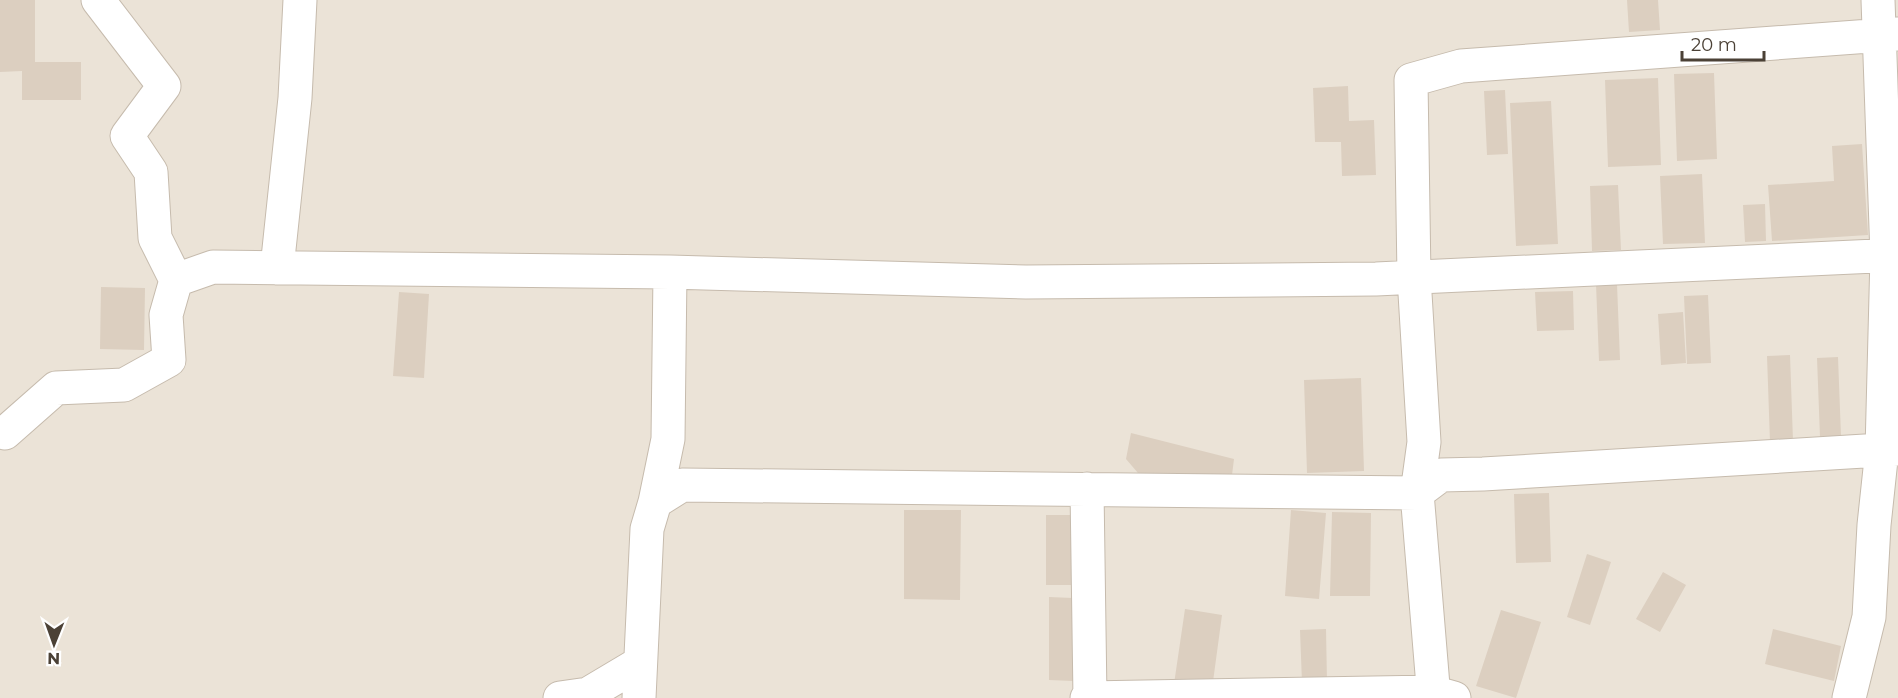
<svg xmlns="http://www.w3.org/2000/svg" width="1898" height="698" viewBox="0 0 1898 698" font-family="Montserrat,sans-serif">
<rect width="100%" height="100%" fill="#f6f1e9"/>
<path fill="#ebe3d7" d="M0 0H1898V698H0Z"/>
<path fill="#dccfc0" d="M0 0H35V62H81V100H22V71L0 72Z
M1627 0H1658L1660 30 1629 32Z
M1714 73 1717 159 1677 161 1674 74Z
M1658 78 1661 165 1608 167 1605 80Z
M1348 86 1349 121 1374 120 1376 175 1342 176 1341 142H1315L1313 88Z
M1505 90 1508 154 1487 155 1484 91Z
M1551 101 1558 244 1516 246 1510 103Z
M1862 144 1868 235 1772 241 1768 185 1834 181 1832 146Z
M1702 174 1705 243 1663 244 1660 176Z
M1618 185 1621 250 1592 251 1590 186Z
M1765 204 1766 241 1745 242 1743 205Z
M1596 284H1617L1620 360 1599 361Z
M101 287 145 288 144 350 100 349Z
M1573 291 1574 330 1537 331 1535 292Z
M399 292 429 294 424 378 393 376Z
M1708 295 1711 363 1687 364 1684 296Z
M1683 312 1686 363 1661 365 1658 314Z
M1790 355 1793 441 1770 442 1767 356Z
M1838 357 1841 436 1820 437 1817 358Z
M1361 378 1364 471 1307 473 1304 380Z
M1131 433 1234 459 1232 475 1164 473 1144 480 1126 459Z
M1549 493 1551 562 1516 563 1514 494Z
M904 510H961L960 600 904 599Z
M1291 510 1326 513 1319 599 1285 596Z
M1332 512 1371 513 1370 596H1330Z
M1046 515H1073V585H1046Z
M1587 554 1611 562 1590 625 1567 617Z
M1663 572 1686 585 1660 632 1636 619Z
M1049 597 1073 598V681L1049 680Z
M1185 609 1222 615 1212 689 1174 684Z
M1501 610 1541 622 1516 698 1476 686Z
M1326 629 1327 682 1302 683 1300 630Z
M1773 629 1841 646 1834 681 1765 664Z"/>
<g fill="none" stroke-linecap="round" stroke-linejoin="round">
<defs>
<path id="minor" d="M98 0 164 86 127 136 151 172 155 238 176 280
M277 268 295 98 300 0
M5 433 56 388 124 385 169 360 166 315 176 280 213 267 670 272
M1087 489 1090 698
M655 502 668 439 670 272 1026 282 1376 279 1898 255
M560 698 588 694 640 663
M639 698 647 529 655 502 682 485 1417 493 1424 442 1414 277 1411 80 1461 66 1898 34
M1087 698 1433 692 1454 698
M1434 698 1417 493 1441 475 1483 474 1898 449
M1849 698 1869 617 1874 525 1882 450 1887 256 1878 0"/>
</defs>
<use href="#minor" stroke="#c6bbad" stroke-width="35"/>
<use href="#minor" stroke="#fff" stroke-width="33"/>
</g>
<g transform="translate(54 644) rotate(181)" stroke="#ffffff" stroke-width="4.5" paint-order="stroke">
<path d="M0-4.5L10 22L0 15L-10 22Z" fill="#4b4136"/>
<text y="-9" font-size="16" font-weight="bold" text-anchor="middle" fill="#4b4136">N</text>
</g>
<path d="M1682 51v9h82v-9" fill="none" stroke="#4b4136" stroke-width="3"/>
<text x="1691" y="51" font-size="18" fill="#4b4136" stroke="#ffffff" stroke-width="4.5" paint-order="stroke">20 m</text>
</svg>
